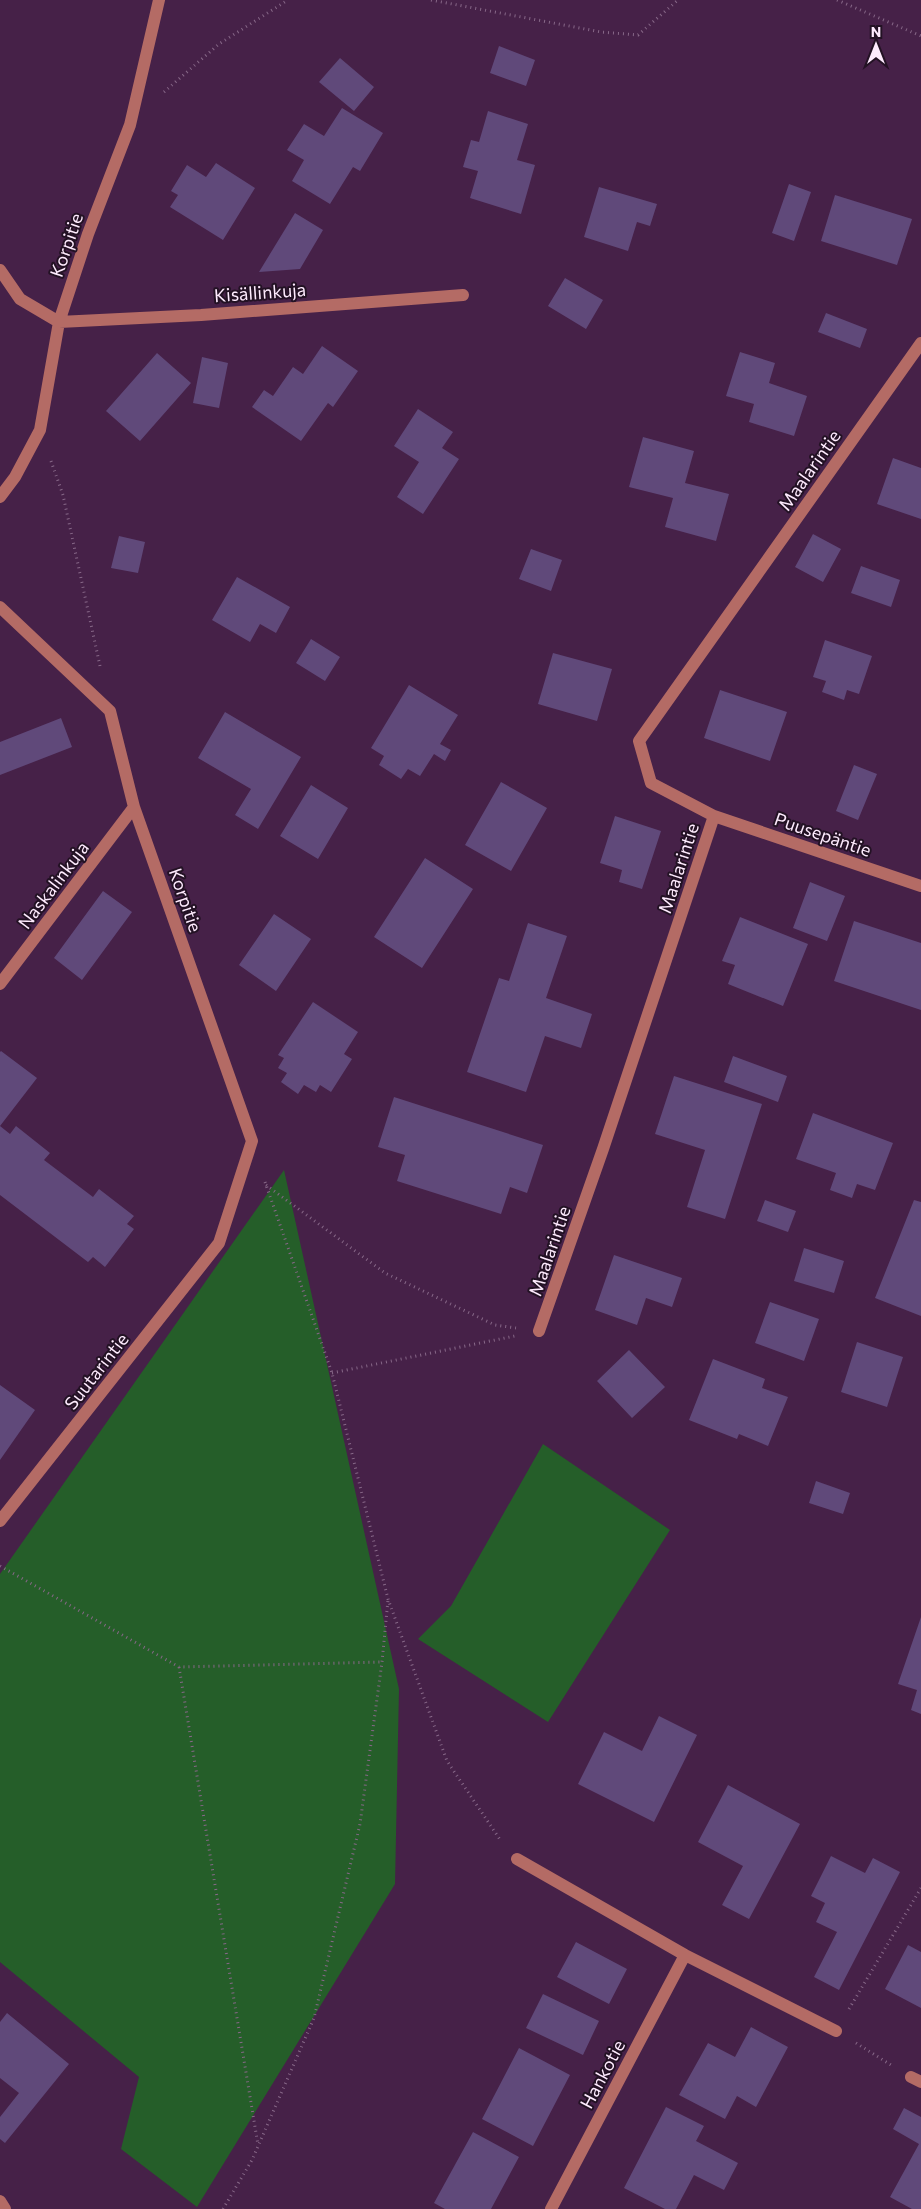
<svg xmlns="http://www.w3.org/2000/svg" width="921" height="2209" viewBox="0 0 921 2209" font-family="Commissioner,sans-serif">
<rect width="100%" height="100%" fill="#462148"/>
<path fill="#255e29" d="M284 1170 399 1689 395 1884 197 2207 121 2149 139 2077 0 1962V1574Z
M543 1444 670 1530 548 1722 418 1639 451 1606Z"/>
<path fill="#60497a" d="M499 46 535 60 526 86 490 73Z
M340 58 374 87 354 111 319 82Z
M342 108 383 133 360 171 353 167 330 204 292 181 304 160 287 150 304 124 324 136Z
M488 111 528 124 517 160 535 165 521 214 470 198 478 171 463 167 471 140 479 142Z
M216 163 255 188 223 240 170 207 178 195 171 191 187 165 206 177Z
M789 184 811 192 794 241 772 233Z
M599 187 657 204 650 226 637 222 628 251 584 237Z
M835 195 912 219 897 265 821 241Z
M295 213 323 230 300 269 259 272Z
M565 278 603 300 586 329 548 306Z
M826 313 867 329 860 348 818 332Z
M322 346 358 371 333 407 328 403 301 441 252 407 264 390 273 396 293 367 303 374Z
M740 352 775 363 769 383 807 396 794 436 749 422 754 404 726 396Z
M157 353 191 383 140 441 106 411Z
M202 357 228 363 219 408 193 403Z
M418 409 453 432 442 448 459 459 423 514 397 497 419 462 394 446Z
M643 437 694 451 685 483 729 494 716 541 665 527 673 498 629 487Z
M893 458 921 468V519L877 504Z
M813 534 841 549 823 582 795 567Z
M119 536 145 542 138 573 111 568Z
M531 549 562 560 551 591 519 579Z
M861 566 900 580 891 607 851 593Z
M237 577 290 607 276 633 260 624 250 642 212 620Z
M311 639 340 657 325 681 296 663Z
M825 640 872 656 859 694 847 690 844 700 822 692 826 681 813 677Z
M553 653 612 669 597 721 538 704Z
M409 685 458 715 440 744 451 750 445 761 434 754 420 776 408 769 401 779 379 765 384 756 371 748Z
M720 690 787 712 770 761 704 738Z
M225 712 301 757 258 829 235 815 251 789 198 758Z
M61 718 72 747 0 775V742Z
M854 765 877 774 858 820 836 811Z
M501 782 547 808 511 871 465 845Z
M311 785 348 808 318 859 280 836Z
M615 816 661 831 642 889 619 882 622 870 600 863Z
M425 858 473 889 422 968 374 937Z
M810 882 845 896 827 941 793 928Z
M103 891 132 912 82 980 54 958Z
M274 914 311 939 276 991 239 965Z
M740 917 808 944 783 1006 728 984 735 965 722 961Z
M854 921 921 943V1010L834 981Z
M528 923 567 936 546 998 592 1014 581 1048 545 1036 526 1092 467 1072 499 978 509 981Z
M313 1002 358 1032 344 1054 352 1059 331 1092 320 1085 316 1092 304 1085 298 1094 281 1082 287 1073 278 1068 284 1058 278 1055Z
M1 1051 37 1078 0 1126V1052Z
M733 1056 787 1076 778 1102 724 1082Z
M674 1076 762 1104 725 1219 687 1207 705 1150 655 1134Z
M394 1097 543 1145 527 1193 510 1187 501 1214 397 1181 405 1155 378 1147Z
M813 1113 893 1143 875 1190 857 1184 852 1198 830 1190 836 1173 796 1159Z
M0 1126 10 1134 16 1126 50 1153 44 1160 93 1197 99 1189 134 1216 127 1224 134 1229 105 1267 93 1257 88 1262 0 1195Z
M765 1200 796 1211 788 1232 757 1221Z
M914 1200 921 1202V1316L875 1298Z
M804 1248 844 1261 834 1293 794 1281Z
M614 1255 682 1278 672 1307 646 1298 637 1325 595 1310Z
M770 1302 819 1319 804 1361 755 1343Z
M857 1342 903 1357 887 1407 841 1392Z
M629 1350 665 1387 632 1418 597 1381Z
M713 1359 765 1379 762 1388 788 1397 768 1446 739 1434 737 1439 689 1420Z
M0 1385 35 1410 0 1460Z
M816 1481 850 1493 843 1514 809 1503Z
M921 1617V1714L911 1710 917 1690 898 1684Z
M659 1716 697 1735 654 1822 578 1784 604 1732 642 1751Z
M728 1785 800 1824 749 1919 722 1905 743 1866 698 1842Z
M831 1856 865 1873 873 1858 900 1872 839 1990 814 1977 837 1932 816 1922 825 1903 811 1896Z
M576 1942 627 1969 609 2004 557 1977Z
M908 1945 921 1952V2008L885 1989Z
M543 1994 599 2021 583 2055 526 2028Z
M7 2013 69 2064 5 2143 0 2139V2117L19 2093 0 2078V2022Z
M751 2027 788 2047 756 2107 737 2096 725 2119 679 2095 708 2043 735 2057Z
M519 2048 570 2075 533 2146 482 2119Z
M666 2107 704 2126 696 2141 738 2163 724 2190 694 2175 676 2209H665L624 2188Z
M904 2108 921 2117V2209H912L890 2197 919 2144 893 2129Z
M473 2132 519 2157 491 2209H445L434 2203Z"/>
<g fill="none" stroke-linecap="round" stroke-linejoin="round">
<path stroke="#876888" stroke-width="3" stroke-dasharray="1 4" stroke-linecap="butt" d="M431 0 601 32 638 35 678 0
M837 0 921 36
M164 92 219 44 288 0
M51 461 63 495 100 666
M265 1182 332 1373 388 1599 447 1761 501 1841
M266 1185 385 1273 495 1325 516 1328
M332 1373 515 1336
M0 1566 179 1667 382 1662
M179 1667 258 2145
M849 2009 921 1888
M856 2043 891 2065
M223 2209 252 2160 314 2018 360 1824 382 1662 388 1600"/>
<path stroke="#b46b65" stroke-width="12" d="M0 270 20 299 59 322 201 315 463 295
M0 497 15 477 40 430 59 322 88 234 130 125 159 0
M0 607 110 711 134 807 252 1141 219 1243 0 1521
M714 816 921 886
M0 984 134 807
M539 1331 603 1149 714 816 651 783 639 741 921 343
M517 1859 685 1955 836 2031
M911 2077 921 2082
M0 2201 5 2209
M551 2209 685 1955"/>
</g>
<g text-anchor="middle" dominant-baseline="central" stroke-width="4" stroke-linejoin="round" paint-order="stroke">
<g font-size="18" fill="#feebfe" stroke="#231224">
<text transform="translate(66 245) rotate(-71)">Korpitie</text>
<text transform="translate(260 292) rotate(-4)">Kisällinkuja</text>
<text transform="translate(809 470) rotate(-55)">Maalarintie</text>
<text transform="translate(823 834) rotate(19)">Puusepäntie</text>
<text transform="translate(678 868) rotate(-72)">Maalarintie</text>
<text transform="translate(53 885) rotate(-53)">Naskalinkuja</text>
<text transform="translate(186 900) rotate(71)">Korpitie</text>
<text transform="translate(549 1251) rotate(-71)">Maalarintie</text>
<text transform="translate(96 1371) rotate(-52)">Suutarintie</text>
<text transform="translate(602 2074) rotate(-62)">Hankotie</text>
</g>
</g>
<g transform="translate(876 45)" stroke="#231224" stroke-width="4" paint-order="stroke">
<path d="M0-4L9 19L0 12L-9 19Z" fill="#feebfe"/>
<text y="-8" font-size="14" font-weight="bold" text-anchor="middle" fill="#feebfe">N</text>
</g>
</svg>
